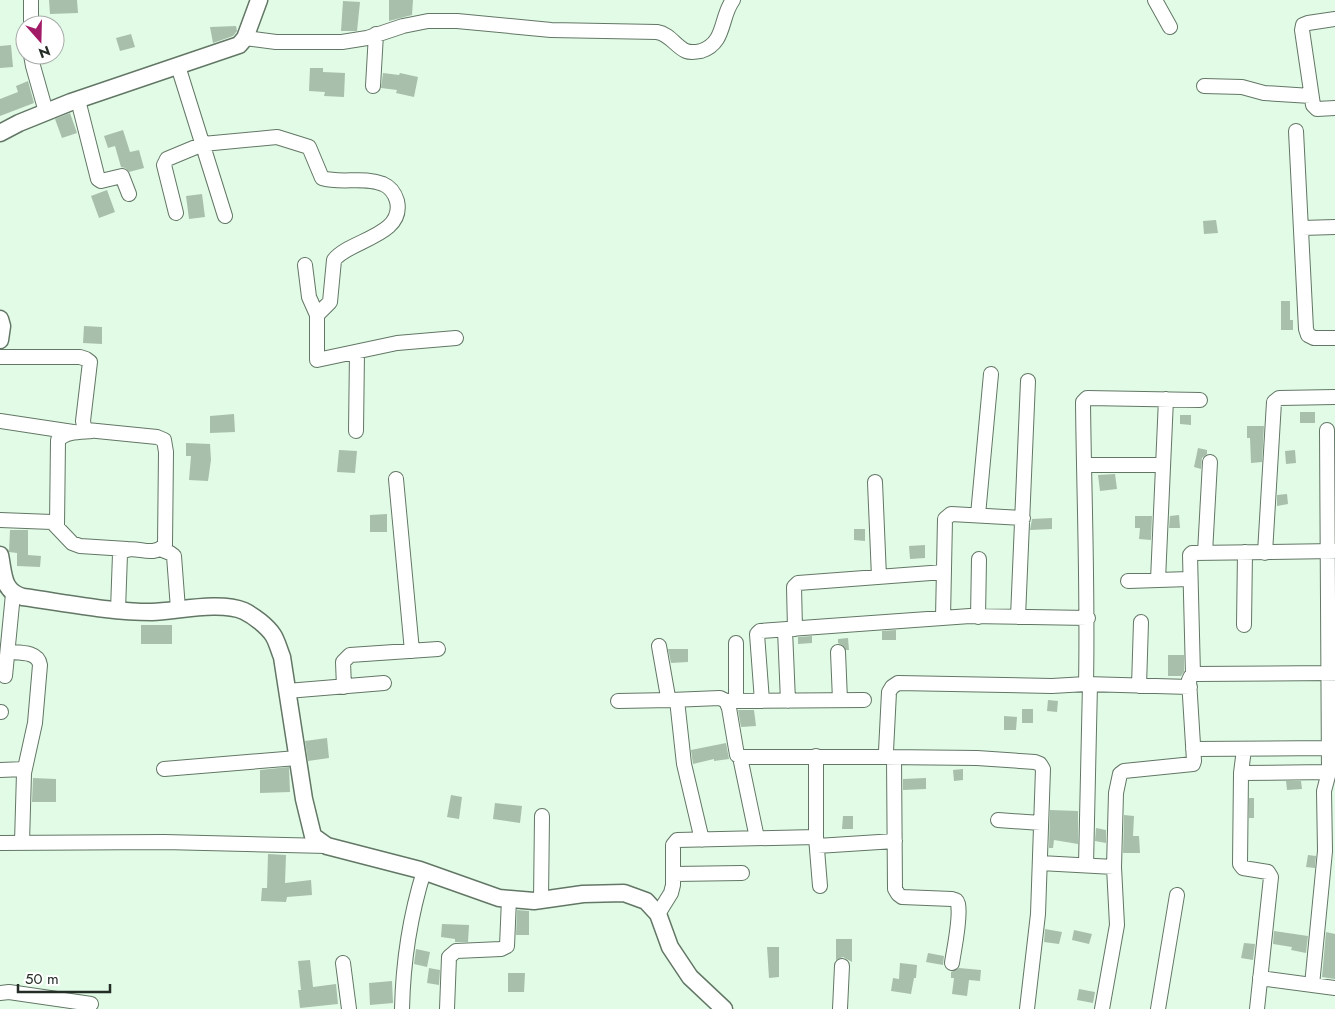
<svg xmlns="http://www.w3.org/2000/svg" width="1335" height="1009" viewBox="0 0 1335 1009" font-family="Jost,sans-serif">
<rect width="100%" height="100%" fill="#e2fbe6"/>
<path fill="#a8bfab" d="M49 0H77L78 13 50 14Z
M389 0H413L412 15 389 21Z
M343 1 360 2 357 31H341Z
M236 26 237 31 233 36 213 43 210 27Z
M131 34 135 47 120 51 116 38Z
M11 45 13 67 0 68V46Z
M310 68H323V72L345 73 344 97 324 96 325 92 309 91Z
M383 73 399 75 400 73 418 77 414 97 396 93 397 90 381 88Z
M28 81 34 103 0 116V99L18 92 16 86Z
M70 113 77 133 62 138 55 119Z
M123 130 130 152 139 150 144 168 129 172 125 168 121 167 115 146 108 148 104 136Z
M107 190 115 212 99 218 91 196Z
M202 194 205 217 189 219 186 196Z
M1216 220 1218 233 1204 234 1203 221Z
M1281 301H1290V320H1293V330H1281Z
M84 326 102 327V344L83 343Z
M1300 412H1315V423H1300Z
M234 414 235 432 210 433V416Z
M1180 415H1191V425L1180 424Z
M1247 426H1264L1262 462 1251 463 1250 438H1247Z
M186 443 210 444 211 460 208 481 189 480 191 456H186Z
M1198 448 1207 450V454L1202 458 1201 469 1194 467Z
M339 450 357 451 355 473 337 472Z
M1295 450 1296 463 1286 464 1285 451Z
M1115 474 1117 489 1100 491 1098 475Z
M1287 494 1288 504 1277 506V495Z
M387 514V532H370V515Z
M1179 515 1180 528H1169L1170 516Z
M1135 516H1152L1151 540 1139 539 1140 528H1135Z
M1052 518V529L1030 530 1032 519Z
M854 529H865V541L854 540Z
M10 530H28V555L41 556 40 567 17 566V553L9 552Z
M925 545V558L910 559 909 546Z
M141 625H172V644H141Z
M896 630V640H882V631Z
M812 636V643L798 644V637Z
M848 638 849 650H846L842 645 838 643V639Z
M668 649H688V662L671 663Z
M1168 655H1184V672L1181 676H1168Z
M1048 700 1058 701 1057 712 1047 711Z
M1022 709H1033V723H1022Z
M738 710H754L756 726 741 727Z
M1004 716 1017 717 1016 730H1004Z
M327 738 329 758 308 761 305 741Z
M726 743 729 759 714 761V759L693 764 691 750Z
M289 767 290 792 260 793V770Z
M963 769V780L954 781 953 770Z
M33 778 56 779V802H32Z
M926 778V789L903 790V779Z
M1286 781H1301L1302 789 1287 790Z
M451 795 462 797 459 819 447 817Z
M1249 798H1254V818H1249Z
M495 803 522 806 520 823 493 819Z
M1050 810 1078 811V844L1054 840 1053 848H1049Z
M1124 815 1134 816 1133 836H1139L1140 853H1123Z
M843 816H853V829H842Z
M1096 828 1106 830V843L1095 841Z
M268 854 286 855 285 883 311 880 312 895 287 897 286 902 261 901 262 888H267Z
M1308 855 1316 856 1315 868 1306 867Z
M517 910 529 911V935H516Z
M442 924 469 925 468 942H455V939L441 937Z
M1045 929 1062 932 1059 944 1044 942Z
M1074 930 1092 934 1089 944 1072 940Z
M1274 931 1308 936 1306 953 1291 950 1292 947 1273 944Z
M1326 932 1335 934V979L1322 977Z
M836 939H852V962L843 957 836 960Z
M1244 943 1255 944 1253 960 1241 958Z
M767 947H779V977L769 978Z
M416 949 430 952 427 967 414 964Z
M928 953 944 956 943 965 926 962Z
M310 960 313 987 336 984 338 1004 300 1008 298 990H301L298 961Z
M900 963 917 965 916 978H914L911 994 891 991 893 978 899 979Z
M429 968 440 970 439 985 427 983Z
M959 968 981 970 980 981 969 980 967 996 952 994 954 978H951V972Z
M508 973H525L524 992H508Z
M392 981 393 1003 370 1005 369 983Z
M1079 989 1095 992 1093 1003 1077 1000Z"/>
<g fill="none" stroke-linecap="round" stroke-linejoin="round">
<defs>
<path id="minor" d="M1155 0 1170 27
M1335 19 1308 23 1303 25 1302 30 1313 105 1317 109 1335 108
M31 25V0
M245 38 276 42H342L367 38 403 26 428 21H457L551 30 657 32C670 34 675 46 686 51 691 53 696 52 701 51 726 43 720 17 733 0
M31 55 33 66 46 112
M178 66 225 216
M373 86 376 34
M1204 86 1242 87 1264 93 1311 96
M78 100 98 179 101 181 122 176 129 194
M1296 131 1306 329 1308 335 1314 338H1335
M176 213 164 165 167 159 203 144 277 137 309 147 322 178C342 184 363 176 383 184 390 187 395 194 397 201 405 236 349 240 334 260L330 302 317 315V360L397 343 456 338
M1302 228 1335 227
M305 265 309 297 317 315
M0 357H80L86 359 90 362 83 421 84 426 87 430 157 437 164 440 166 452 165 545C150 560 133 541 120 554L118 610
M0 421 73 432
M356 431 357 352
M1084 465H1163
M396 479 412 651
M875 482 879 577
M978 515 991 374
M0 520 52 522 72 543 80 546 127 549
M57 526 58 440C66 431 80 432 92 431
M160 549 170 553 174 556 178 609
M1205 553 1210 462
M1265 553 1274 402 1279 398 1335 397
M1158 580 1166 399
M1128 581 1189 579
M978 617 979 559
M1018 617 1028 381
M943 618 945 519 951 514 1023 518
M1244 625 1245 552
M795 629 794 587 798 583 944 572
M785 630 788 701
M736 643V701
M659 646 668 697 671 700 720 698 726 701 729 708 737 755 740 757H887
M8 652C19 653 38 651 40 665L35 723 24 773 22 842
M838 652 840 700
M1193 675 1190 555 1192 553 1335 551
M5 676 13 594
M1086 684 1190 687
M1139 686 1141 622
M344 687 343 662 350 655 438 649
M287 691 384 683
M677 700 684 764 702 840
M618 701 671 700
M726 701 864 700
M762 701 757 634 760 631 970 616 1088 618
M0 712H1
M1193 749 1329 748
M1244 749 1241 773 1240 864 1243 868 1268 872 1271 877 1257 1009
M816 756V837L820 886
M740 757 757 838
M894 758 895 889 898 894 902 897 952 899C956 900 957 900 958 904 961 918 954 949 952 963
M164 769 297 758
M0 770 25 769
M1241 773 1329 772
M998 820 1041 823
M0 843 164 842 327 846
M817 846 895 841
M1040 863 1114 867
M1086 865 1090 684
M674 874 742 873
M541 900 542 816
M658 914 671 893 673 885V845L677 840 816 837
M343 963 349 1009
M1260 978 1335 988
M1312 985 1325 851 1324 791 1329 772 1327 430
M0 993 9 992 91 1004
M402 1009C403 962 410 916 424 871
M447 1009 449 957 456 951 501 949 507 946 509 899
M840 1009 842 966
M1027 1009 1038 914 1043 769 1040 764 1035 762 977 758 887 757 886 751 889 692 892 687 898 683 1052 686 1086 684C1088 590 1084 496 1083 402L1087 398 1200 400
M1102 1009 1117 925 1114 867 1116 793 1120 774 1124 771 1193 764 1194 761 1189 680 1191 676 1195 674 1335 673
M1158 1009 1177 895"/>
<path id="tertiary" d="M0 133 19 123 71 102 239 45 245 38 259 0
M0 319 2 326 0 340
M0 555C4 574 2 591 23 597 66 603 109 612 152 612 178 611 220 601 244 611 254 616 267 626 273 635 277 641 279 650 282 657L304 799 313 836 327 846 420 870 499 898 534 901 583 894 624 893 646 901 658 914 670 947 690 977 724 1009"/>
</defs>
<use href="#minor" stroke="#627765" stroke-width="16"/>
<use href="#tertiary" stroke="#627765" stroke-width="19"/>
<use href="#minor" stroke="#fff" stroke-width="14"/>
<use href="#tertiary" stroke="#fff" stroke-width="16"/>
</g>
<g transform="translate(40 40) rotate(160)"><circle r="24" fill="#ffffff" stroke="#a7aba8"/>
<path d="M0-4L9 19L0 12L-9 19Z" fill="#a21b66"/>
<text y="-8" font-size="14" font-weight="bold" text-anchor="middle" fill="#232c25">N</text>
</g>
<path d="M18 984v8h92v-8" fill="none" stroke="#232c25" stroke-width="2.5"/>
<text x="25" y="984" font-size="15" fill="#232c25" stroke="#ffffff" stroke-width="4" paint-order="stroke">50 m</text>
</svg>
